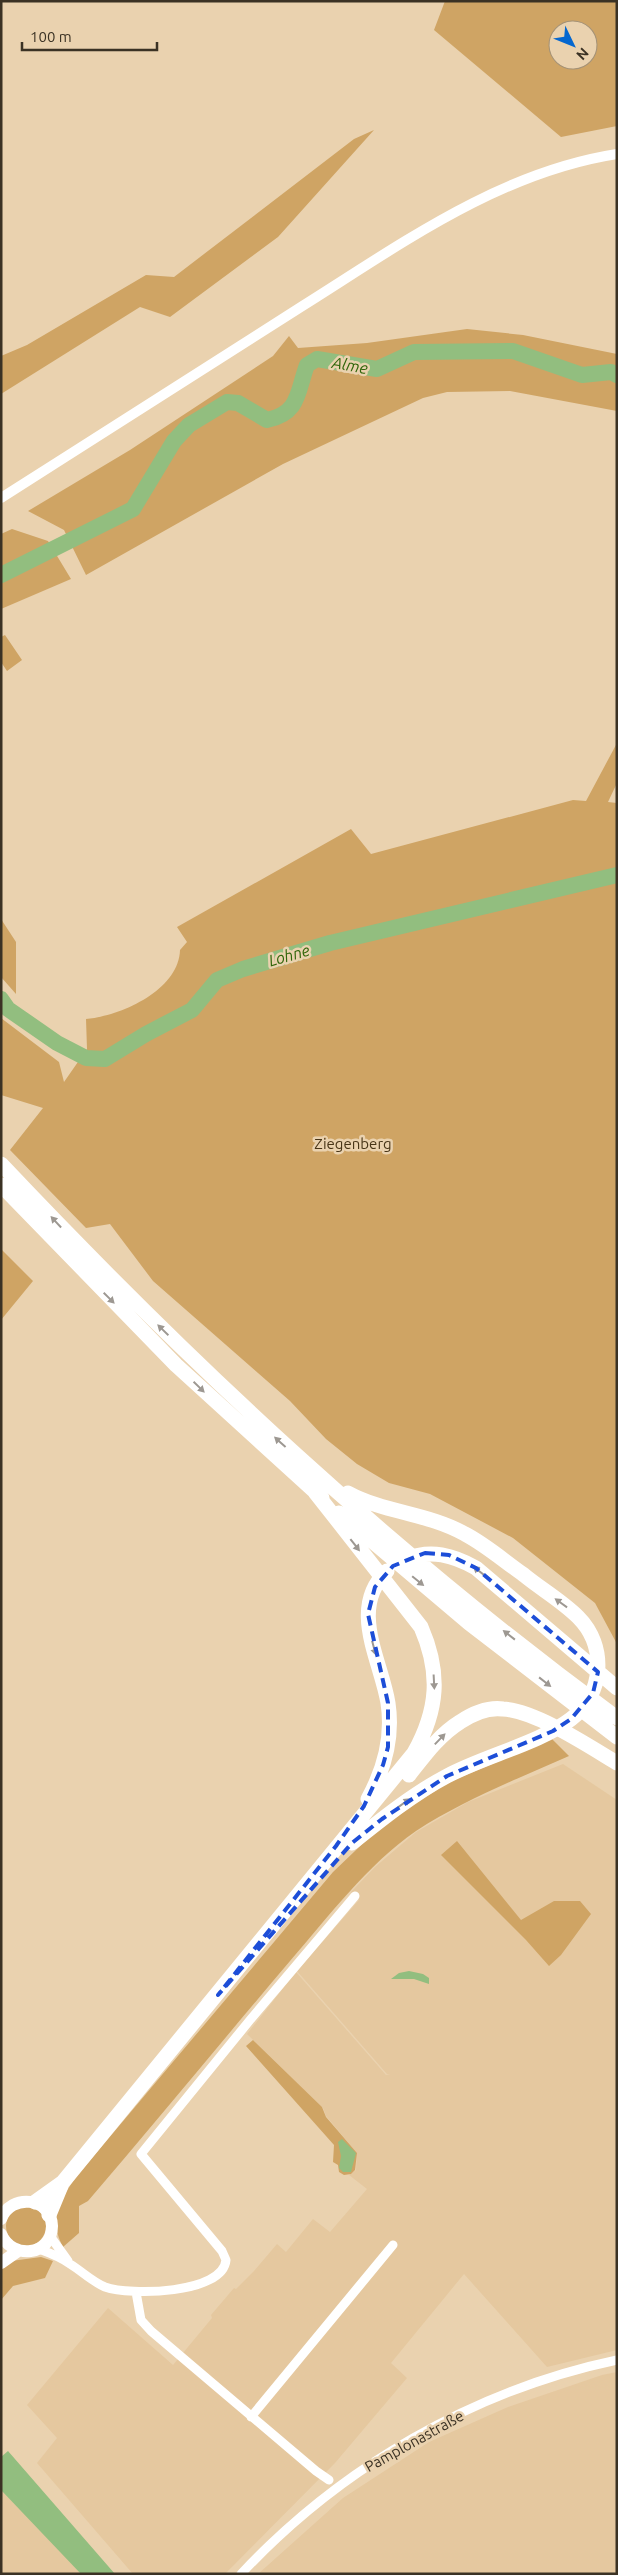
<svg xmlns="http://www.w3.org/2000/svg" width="618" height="2575" viewBox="0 0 618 2575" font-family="Ubuntu,sans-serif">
<rect width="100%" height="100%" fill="#ead2af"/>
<path fill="#e5c89f" d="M563 1764 617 1800V2350L547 2367 464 2274 391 2363 407 2378 335 2463 225 2574H133L37 2463 57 2438 27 2405 108 2308 173 2365 212 2318 211 2315 234 2288 236 2289 254 2271 277 2244 286 2252 313 2219 330 2232 367 2189 349 2175 356 2170 357 2153 326 2116 323 2108 247 2034 296 1972 386 2075 390 2074H387L297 1971 359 1900 351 1892 375 1867 416 1832 468 1802Z
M617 2372V2574H258L343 2498 429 2442 508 2407 602 2375Z
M1 2490 43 2532 81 2574H1Z"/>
<path fill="#cfa464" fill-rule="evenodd" d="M445 1H617V126L561 137 434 30ZM558 30H588V60H558Z
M374 130 278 237 170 317 140 307 1 394V356L27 345 146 275 174 277 354 139Z
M467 329 523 335 617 354V411L510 391 447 392 423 398 283 464 86 575 64 530 28 511 130 450 273 356 289 336 298 348 367 343Z
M12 529 48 541 71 579 1 609V534Z
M5 635 22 660 7 671 1 662V637Z
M617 743V783L608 802 617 803V1644L595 1603 513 1538 430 1494 389 1483 357 1464 326 1439 290 1401 153 1281 110 1224 86 1228 10 1150 43 1108 1 1095V1018L59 1062 64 1082 87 1049 86 1019C121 1016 179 990 180 950L187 942 177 927 351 829 371 854 573 800 586 801Z
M1 919 16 942V994L1 977Z
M1 1249 33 1281 1 1320Z
M552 1739 569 1756C517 1779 464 1800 416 1831 367 1865 329 1916 290 1961 222 2041 156 2122 88 2201L79 2206V2233L63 2247C48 2219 60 2200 76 2177L333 1872 378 1829 447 1783Z
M457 1841 521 1920 554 1901H580L591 1914 561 1955 549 1966 526 1940 441 1855Z
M253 2040 322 2107 326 2117 357 2153 355 2170 351 2174 344 2175 339 2172 338 2165 333 2162 334 2145 246 2046Z
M6 2226a20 20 0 1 1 40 0a20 20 0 1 1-40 0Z
M41 2257 53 2261 45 2278 13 2286 1 2300V2270L11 2261Z"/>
<path fill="#92be7f" d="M409 1971 423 1974 429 1978V1984L414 1979H391L399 1973Z
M342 2139 356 2153 351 2172H343L339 2168 341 2156 338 2142Z
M8 2451 115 2574H81L1 2490V2457Z"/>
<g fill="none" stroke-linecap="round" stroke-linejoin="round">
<path stroke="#92be7f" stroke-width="16" d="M1 575 133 509 174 441 189 425 227 402 238 403 267 420C300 413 297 392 307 365L317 359 377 369 414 352 513 351 582 375 611 372 617 375
M1 999 8 1009 57 1043 86 1058 105 1059 146 1034 192 1010 217 980 243 969 330 943 617 875"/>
<path stroke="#fff" stroke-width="9" d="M50 2236 68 2261
M39 2249C50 2253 61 2257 70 2264 83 2272 91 2281 105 2287 130 2296 223 2294 226 2260L222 2251 141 2154 250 2020 355 1896
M136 2292 141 2320 151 2331 316 2471 329 2480
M251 2417 393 2245
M241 2574C341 2467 474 2390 617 2360"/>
<path stroke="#fff" stroke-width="10" d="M1 498C102 434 202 369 304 305 401 244 500 172 617 154"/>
<path stroke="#fff" stroke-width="12" d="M1 2219C11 2193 51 2197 52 2226 52 2256 12 2260 1 2234
M1 2263 18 2251"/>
<path stroke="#fff" stroke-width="15" d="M1 1164C191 1365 393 1554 617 1718
M1 1185 176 1365 322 1498
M348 1493C385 1513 428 1513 465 1534 486 1545 504 1561 524 1575 541 1589 562 1601 578 1617 607 1646 604 1694 571 1719 540 1743 484 1756 447 1776 413 1794 382 1819 352 1843
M339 1513 469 1623 617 1737
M406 1559C431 1549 453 1555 476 1568L617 1688
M409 1775C424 1756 439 1735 460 1722 472 1714 488 1707 503 1709 536 1711 587 1745 617 1763
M368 1799C384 1770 393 1736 388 1703 381 1660 348 1608 387 1571
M35 2202 63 2182 414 1753C438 1710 441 1673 421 1627L315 1492
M49 2215 61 2186"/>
</g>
<defs><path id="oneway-solid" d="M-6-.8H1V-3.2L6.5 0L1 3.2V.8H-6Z" transform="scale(1.25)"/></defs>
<g fill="#9d9892">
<use href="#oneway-solid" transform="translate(56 1222) rotate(-133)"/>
<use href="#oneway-solid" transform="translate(109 1298) rotate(45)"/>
<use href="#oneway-solid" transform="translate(163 1330) rotate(-136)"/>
<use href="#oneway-solid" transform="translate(199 1387) rotate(44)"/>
<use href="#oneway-solid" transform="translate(280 1442) rotate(-138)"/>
<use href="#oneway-solid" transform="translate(355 1545) rotate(52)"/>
<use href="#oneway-solid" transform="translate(479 1571) rotate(-142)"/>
<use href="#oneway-solid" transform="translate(418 1581) rotate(39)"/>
<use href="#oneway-solid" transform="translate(561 1603) rotate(-144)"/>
<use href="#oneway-solid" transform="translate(509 1635) rotate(-142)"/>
<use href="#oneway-solid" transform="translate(374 1648) rotate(75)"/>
<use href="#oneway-solid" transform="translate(434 1682) rotate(87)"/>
<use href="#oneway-solid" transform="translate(545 1682) rotate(38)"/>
<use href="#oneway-solid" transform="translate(440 1739) rotate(-46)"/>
<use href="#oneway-solid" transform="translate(404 1803) rotate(-36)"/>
</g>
<path fill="none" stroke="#1d4ed8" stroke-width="4" stroke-dasharray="10 6" stroke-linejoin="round" d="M425 1553 449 1555 476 1568 598 1672 593 1693 571 1719 553 1731 447 1776 382 1819 352 1843 218 1995 336 1846 364 1806 383 1765 388 1747V1703L368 1614 375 1587 393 1566Z"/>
<g text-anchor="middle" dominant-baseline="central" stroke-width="5" stroke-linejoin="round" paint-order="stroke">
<g font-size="15" fill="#483517" stroke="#ead2af">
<text x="353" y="1143">Ziegenberg</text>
</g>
<g font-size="15" fill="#3b3224" stroke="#ead2af">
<text transform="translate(414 2441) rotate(-29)">Pamplonastraße</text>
</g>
<g font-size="16" font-style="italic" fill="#2f6509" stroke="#ead2af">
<text transform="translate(350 365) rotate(10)">Alme</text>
<text transform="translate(289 955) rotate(-16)">Lohne</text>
</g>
</g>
<rect width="618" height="2575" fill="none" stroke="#3b3224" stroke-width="5"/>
<g transform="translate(573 45) rotate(133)"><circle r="24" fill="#ead2af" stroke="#a49277"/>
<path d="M0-4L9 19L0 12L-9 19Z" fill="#0567cf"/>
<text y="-8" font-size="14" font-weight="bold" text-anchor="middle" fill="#3b3224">N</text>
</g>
<path d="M22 42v8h135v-8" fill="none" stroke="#3b3224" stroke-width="2.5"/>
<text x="30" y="42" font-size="15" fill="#3b3224" stroke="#ead2af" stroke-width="4" paint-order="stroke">100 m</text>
</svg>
